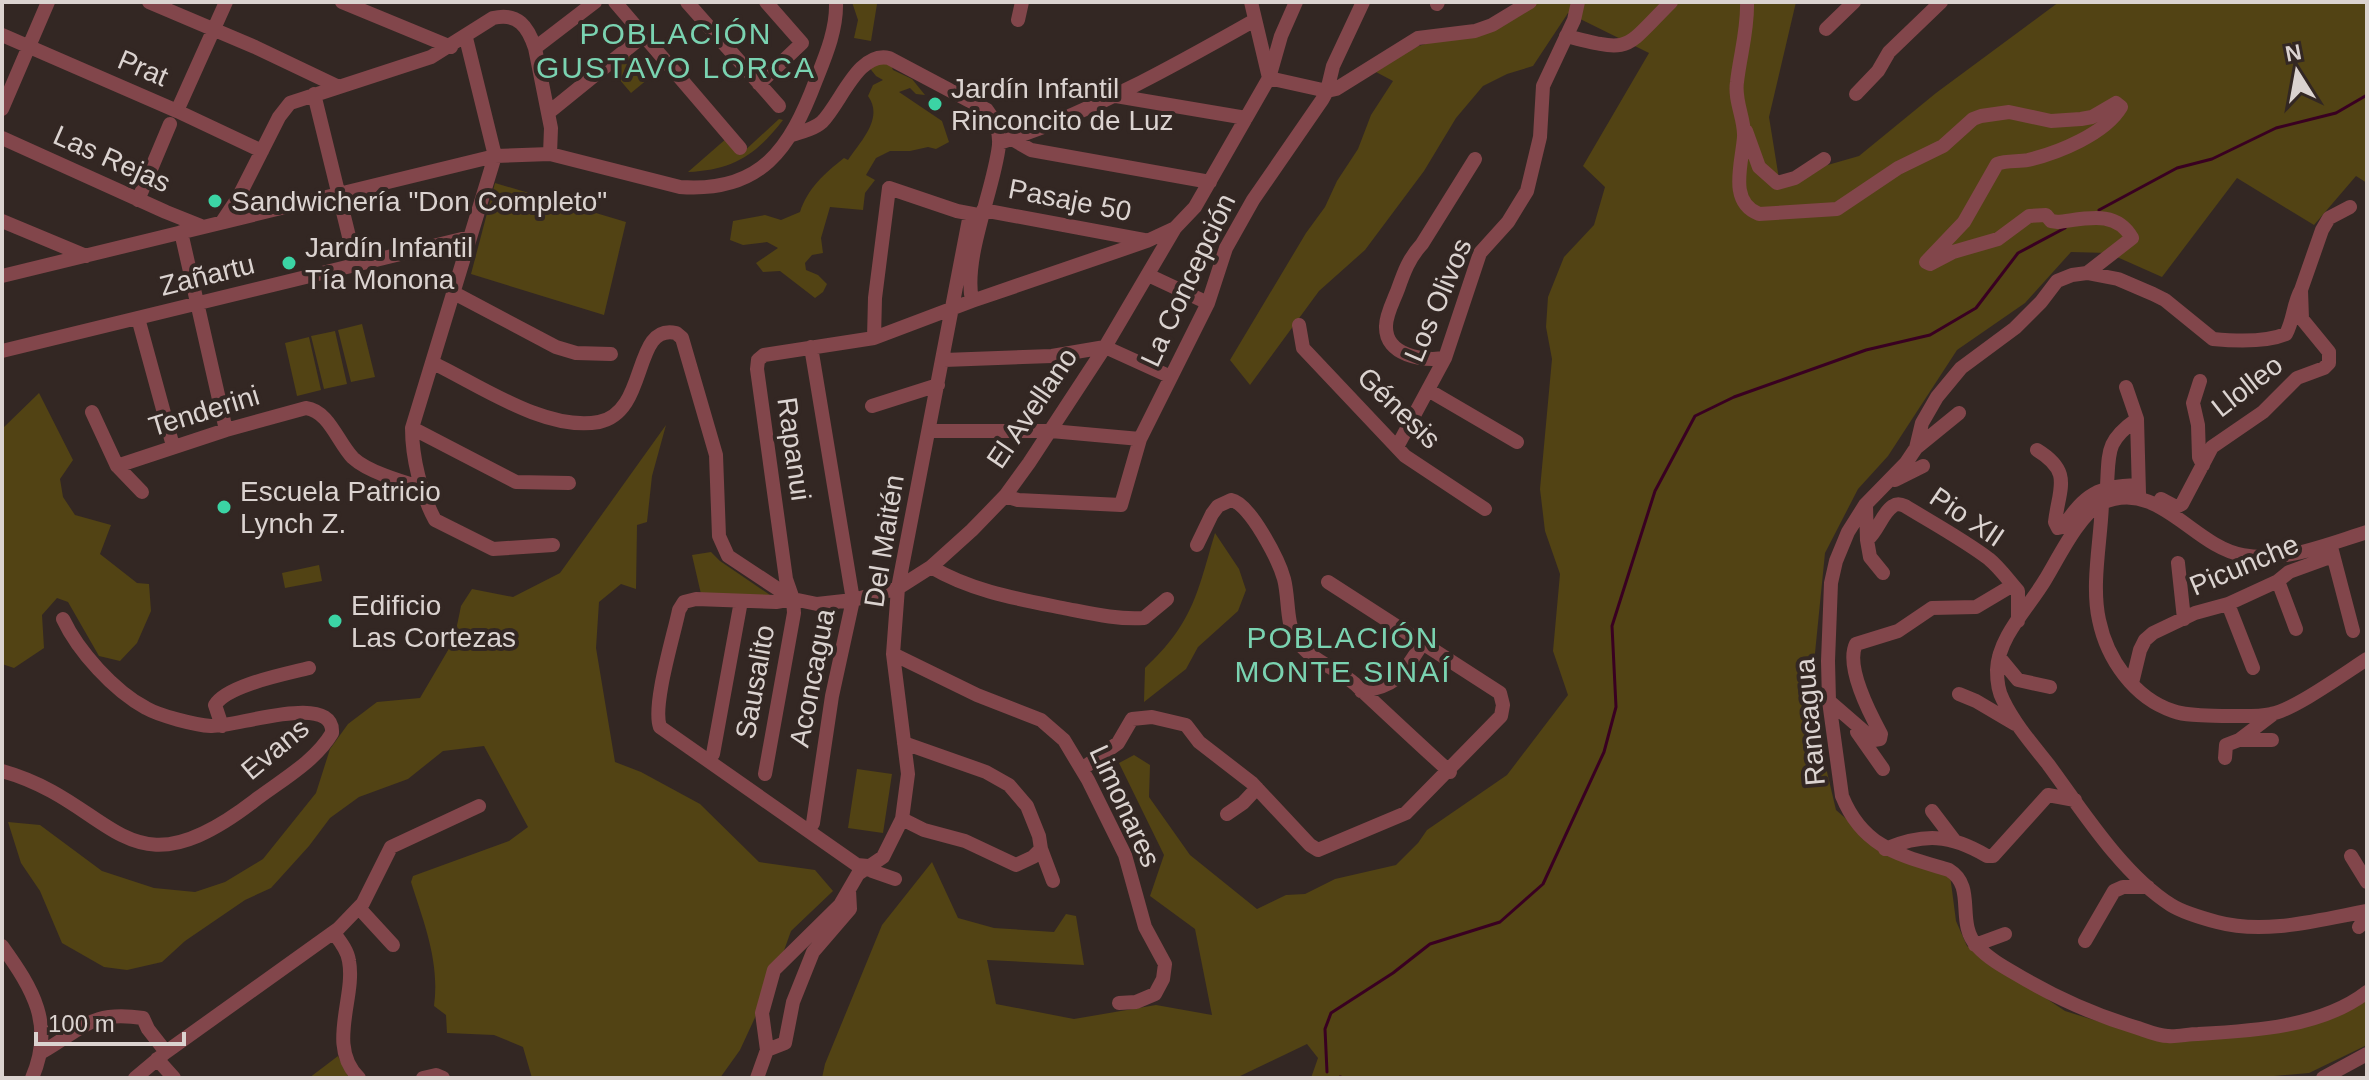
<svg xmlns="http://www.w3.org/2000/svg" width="2369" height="1080" viewBox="0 0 2369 1080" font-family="Arial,sans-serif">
<rect width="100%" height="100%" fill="#332723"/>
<path fill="#524314" d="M852 2H881L877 4 871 41 854 38 858 20Z
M1537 2H1796L1769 117 1779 179 1859 156 1936 93 2059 2H2367V183L2356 176 2314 225 2237 178 2162 277 2108 253 2071 252 2025 303 1957 350 1888 456 1858 489 1825 553 1814 663 1823 755 1836 810 1881 849 1950 875 1956 921 1967 946 2065 1011 2164 1042 2258 1032 2367 994V1045L2309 1073 2252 1078H1311L1318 1058 1307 1044 1236 1078H822L825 1064 882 925 932 862 958 918 994 928 1054 932 1066 914 1076 916 1084 965 987 960 996 1004 1074 1019 1156 1005 1212 1015 1195 929 1150 896 1164 855 1119 763 1134 755 1150 765 1149 797 1190 855 1257 909 1286 895 1305 894 1335 879 1396 865 1418 843 1427 830 1507 775 1568 695 1553 651 1560 574 1545 531 1540 489 1552 359 1546 327 1548 297 1564 257 1594 225 1605 187 1583 166 1649 53 1568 13 1533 66 1507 74 1483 86 1456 118 1424 171 1365 250 1319 291 1250 385 1230 360 1306 233 1325 207 1337 181 1358 149 1371 115 1393 81 1376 72 1415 47 1516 18Z
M626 52 648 79 631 93 608 66Z
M864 61 890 62 893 70 912 79 925 95 916 94 910 88 899 92 942 121 949 142 936 149 928 147 910 151H890L876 158 866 175 875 180 865 193 863 210 830 207 821 238 823 253 812 255 805 263 806 270 818 275 827 284 823 292 815 298 780 271 763 272 756 263 778 248 767 242 743 245 730 240 733 221 765 215 781 220 800 212C808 188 824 174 844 158L848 160C861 141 884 118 868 96L873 85 883 80 876 76Z
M779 119 783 120C756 155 733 170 688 172L727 138 741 154Z
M495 183 626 222 604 315 471 274Z
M362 324 375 377 351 382 338 330Z
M335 331 347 384 324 389 311 336Z
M309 337 321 390 297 396 285 343Z
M39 393 73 460 60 479 63 497 75 515 111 525 100 554 137 583 149 584 151 611 137 643 120 661 99 656 68 602 57 598 42 615 44 648 14 668 2 664V429Z
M666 425 652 476 647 522 637 525 636 589 621 584 599 602 596 648 615 762 641 772 700 804 759 862 815 870 833 891 791 931 777 970 740 1050 720 1078H532L523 1047 494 1035 447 1033 446 1015 434 1006C440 962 424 923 411 882L413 876 509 841 528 827 484 746 443 751 408 779 359 797 330 818 309 846 271 888 245 900 185 941 162 962 127 970 104 967 62 943 40 891 21 863 8 822 40 825 102 871 154 888 195 892 225 882 263 859 316 793 330 749 348 724 377 702 420 698 454 640 461 606 472 589 513 597 560 573Z
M1215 533 1239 569 1246 590 1238 611 1198 647 1186 669 1144 702 1145 668C1193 623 1197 594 1215 533Z
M711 552 720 561 770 595 701 594 692 555Z
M319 565 322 581 285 588 282 573Z
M857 769 892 774 883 833 848 828Z
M338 1056 349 1078H309Z"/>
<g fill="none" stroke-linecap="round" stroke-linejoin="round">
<path stroke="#390021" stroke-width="3" d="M2099 210 2177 168 2212 159 2276 128 2336 113 2367 95
M1327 1072 1325 1029 1331 1013 1393 973 1430 944 1500 922 1543 884 1604 752 1616 707 1612 626 1655 491 1695 416 1734 397 1866 350 1930 335 1976 308 2018 253 2065 228
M1340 1077 1344 1078"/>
<path stroke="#82464b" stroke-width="14" d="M149 2 255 47 339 87
M342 2 451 47
M615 2 740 148
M687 2 779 106
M1251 2 1269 78
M1747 2C1748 30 1740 55 1737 82 1734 101 1745 119 1744 137 1742 164 1728 202 1759 214L1837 209 1898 168 1943 146 1973 119 1981 116 2009 112 2051 121 2081 119 2092 117 2116 103 2121 107C2105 134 2058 153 2028 160 2018 162 2007 160 1997 164L1964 222 1926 262 1930 264 1953 252 1998 239 2029 216 2046 215 2051 221 2058 222C2085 219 2116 209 2132 238L2087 273
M1437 4 1438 2
M1018 20 1022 2
M1826 29 1854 2
M2 35 177 111 262 151
M1566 36C1633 53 1623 50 1671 2
M466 38 495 156
M535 48 551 128 550 154
M1269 78 1327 91 1336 89 1418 38 1475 31 1492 25 1530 2
M759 84 802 43 766 2
M314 94 356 265
M1856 94 1878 71 1889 52 1941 2
M1116 96 1246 118
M2 109 48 2
M177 111 226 2
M548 113 643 36
M1746 131 1759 167 1777 183 1795 178 1824 159
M792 135C802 132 814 129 822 122 841 103 858 51 889 58L987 110C995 120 1000 131 999 145 994 190 963 256 972 301
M2 138 166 212 201 226
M1012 139 1031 150 1210 182
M999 143C1090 113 1172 67 1255 20
M495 156 412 428C412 458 421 494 435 520L493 549 553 545
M138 200 170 124
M983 210 1144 240
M2 221 86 256
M222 222 238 198 279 117 290 103 431 57 493 18C518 12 528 27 535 48L595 2
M181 232 226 430
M1148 275 1208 303
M2 276 495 156 550 154 680 187C761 193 790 149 816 80 826 55 837 29 836 2
M2301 290C2293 304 2294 319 2286 334 2267 342 2234 341 2213 339L2165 300 2153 294 2118 279 2087 273 2072 275 2057 281 2041 302 2015 328 1961 368 1937 397 1922 423 1916 448 1906 463 1865 505 1848 532 1836 561 1831 583 1828 661 1829 701 1842 796C1863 848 1900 855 1949 870 1977 887 1955 922 1977 946 1988 958 2002 966 2016 974 2056 998 2094 1015 2138 1028 2147 1031 2158 1036 2168 1036 2177 1037 2188 1034 2198 1034 2253 1031 2322 1027 2367 992
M454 293 556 347 576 353 611 354
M138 318 173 446
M1299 325 1303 348 1405 456 1485 509
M874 338 875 298 889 188 957 211 978 215
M2 351 470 237
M1445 358C1423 361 1385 356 1386 326 1386 314 1394 300 1398 289 1404 272 1409 258 1422 244L1475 159
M944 360 1052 356 1105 347 1171 377
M433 363C479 385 546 432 599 422 649 412 632 323 676 333L682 338 716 455 719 536 728 556 793 599 817 604 853 600 898 588 931 567 972 530 1005 496 1029 463 1105 347 1175 228
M2200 381 2193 403 2198 425 2199 457 2203 465
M2126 387 2137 419 2139 493
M1428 390 1517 442
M872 406 938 385
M92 412 117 466 142 492
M412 428 516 482 569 483
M929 431H1051L1140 439
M1397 447 1445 358 1480 253 1508 222 1527 191 1540 137 1543 86 1574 20 1578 2
M1916 448 1959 413
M2037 450C2073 472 2059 488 2055 522L2058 528 2063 527C2086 493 2097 487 2138 485
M117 466 226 430 306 408C329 411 338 443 353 458 368 472 403 482 423 488
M1895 480 1923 466
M2107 486C2109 451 2106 441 2137 419
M1005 496 1018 500 1121 505 1140 439 1208 303 1226 248 1253 200 1322 100 1327 91 1333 66 1363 2
M2161 499 2176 507 2182 504 2212 447 2263 412 2297 378 2324 368 2329 363V352L2302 319 2301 290 2322 230 2329 218 2350 207
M2102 503C2101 540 2091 584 2099 620 2107 659 2134 698 2173 711 2190 717 2211 715 2228 716 2242 716 2258 717 2271 714 2294 710 2345 673 2367 659
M1866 506 1867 540C1878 531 1882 513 1893 506 1897 503 1901 504 1905 506 1931 522 1964 540 1989 559 2000 568 2009 581 2018 591V621
M2367 532C2328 544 2284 563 2243 555 2192 546 2159 478 2102 503 2079 514 2058 559 2045 580 2029 607 1998 637 1997 670 1997 680 1998 691 2003 700 2014 723 2032 744 2048 764 2082 810 2122 874 2171 905 2184 913 2202 918 2217 922 2265 935 2319 920 2367 911
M1867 540 1870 557 1883 573
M1197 545 1212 514 1218 506 1231 500C1250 503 1279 561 1284 579 1289 598 1286 623 1296 639 1309 660 1337 668 1355 684 1386 713 1418 743 1450 772
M2331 547 2353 631
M2178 563 2184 619
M931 567C971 591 1018 599 1063 608 1089 613 1117 620 1144 618L1167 599
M2278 581 2296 629
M793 599 776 602 696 599 684 602 679 610C674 635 652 705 660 727L857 865 868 866 872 871 895 879
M2228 604 2253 668
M893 654 977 695 1041 720 1064 740 1088 780 1125 855 1145 927 1165 964 1163 979 1155 994 1136 1002 1119 1003
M1999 657 2018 680 2050 687
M2132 683 2140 650 2145 640 2153 633 2195 613 2228 604 2278 581 2289 572 2333 556
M1361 691C1399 687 1404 671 1424 641
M1959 694 1976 701 2015 724
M1829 701 1874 740 1880 739 1881 734C1870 714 1845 666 1856 644L1898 631 1932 608 1976 607 2013 585
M222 726 215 705C227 685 286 674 309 668
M1857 732 1883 769
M2239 740H2272
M713 754 741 601
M2225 758 2226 745 2239 740 2272 715
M1082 769 1118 743 1132 719 1152 717 1186 725 1199 742 1252 783 1310 845 1318 850 1406 813 1501 716 1503 705 1500 693 1328 582
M2 771C117 803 124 901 254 801 280 781 315 762 332 733 335 691 233 728 211 726 195 725 160 716 146 708 114 691 78 651 63 619
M765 774 794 613 793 599 786 579 757 369 758 360 764 355 874 338 972 301 1147 241 1175 228 1195 207 1269 78 1281 36 1296 2
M1932 811 1954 840
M1227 814 1243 803 1257 788
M902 819 924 830 965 841 1016 865 1033 857 1041 849 1039 836 1027 806 1009 785 986 772 904 743
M809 829 813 823 832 696 853 600 811 347
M1041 849 1053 881
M1885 849C1924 833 1950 834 1987 856H1993L2048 795 2075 800
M2351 856 2367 882
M359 908 393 945
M2359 927 2367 916
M334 933C340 941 348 951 349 961 356 998 326 1046 359 1078
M2085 941 2114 891 2123 887H2148
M1975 945 2005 934
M2 946C33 989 55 1025 32 1078
M767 1050 762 1013 774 970 840 905 858 874 883 857 902 819 908 774 893 654 898 588 970 214
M42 1052C84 1028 91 1010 143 1018L148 1029 166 1052
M157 1059 174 1078
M135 1078 166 1052 338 929 363 903 391 847 479 806
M423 1078 436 1075 443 1078
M757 1078 767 1050 785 1043 793 1002 813 952 850 909 849 890
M2323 1078 2367 1054"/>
</g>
<g fill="#3bd4a4" stroke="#332723" stroke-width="3">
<circle cx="935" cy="104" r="8"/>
<circle cx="215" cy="201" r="8"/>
<circle cx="289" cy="263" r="8"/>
<circle cx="224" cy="507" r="8"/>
<circle cx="335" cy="621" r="8"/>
</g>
<g text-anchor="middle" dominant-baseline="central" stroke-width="8" stroke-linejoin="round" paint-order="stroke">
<g font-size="28" fill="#dbd3d0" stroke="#332723">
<text transform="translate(143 68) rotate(23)">Prat</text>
<text transform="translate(112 159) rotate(24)">Las Rejas</text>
<text transform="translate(1070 200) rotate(11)">Pasaje 50</text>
<text transform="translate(207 275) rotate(-14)">Zañartu</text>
<text transform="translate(1188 280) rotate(-65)">La Concepción</text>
<text transform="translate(1438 300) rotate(-67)">Los Olivos</text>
<text transform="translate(2247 386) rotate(-38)">Llolleo</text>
<text transform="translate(1032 408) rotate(-56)">El Avellano</text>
<text transform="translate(1399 408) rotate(44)">Génesis</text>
<text transform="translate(204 411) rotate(-17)">Tenderini</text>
<text transform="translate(794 449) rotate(82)">Rapanui</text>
<text transform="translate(1967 517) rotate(34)">Pio XII</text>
<text transform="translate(884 541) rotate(-81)">Del Maitén</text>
<text transform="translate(2244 565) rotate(-23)">Picunche</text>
<text transform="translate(812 678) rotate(-79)">Aconcagua</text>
<text transform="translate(755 682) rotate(-80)">Sausalito</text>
<text transform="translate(1810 722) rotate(-95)">Rancagua</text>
<text transform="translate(275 749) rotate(-40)">Evans</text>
<text transform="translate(1125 806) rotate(65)">Limonares</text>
</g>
<g font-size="28" fill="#dbd3d0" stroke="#332723" text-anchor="start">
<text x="951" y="88">Jardín Infantil<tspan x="951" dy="32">Rinconcito de Luz</tspan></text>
<text x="231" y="201">Sandwichería "Don Completo"</text>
<text x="305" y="247">Jardín Infantil<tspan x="305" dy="32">Tía Monona</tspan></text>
<text x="240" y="491">Escuela Patricio<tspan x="240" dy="32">Lynch Z.</tspan></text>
<text x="351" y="605">Edificio<tspan x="351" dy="32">Las Cortezas</tspan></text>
</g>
<g font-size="30" letter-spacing="2" fill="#7ad3b1" stroke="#332723">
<text x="676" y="33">POBLACIÓN<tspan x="676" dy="34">GUSTAVO LORCA</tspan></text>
<text x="1343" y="637">POBLACIÓN<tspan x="1343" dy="34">MONTE SINAÍ</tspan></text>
</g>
</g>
<rect width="2369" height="1080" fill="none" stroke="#dbd3d0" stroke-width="8"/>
<g transform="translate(2297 72) rotate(349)" stroke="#332723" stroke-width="6" paint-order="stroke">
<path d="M0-6L14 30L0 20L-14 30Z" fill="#dbd3d0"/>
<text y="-12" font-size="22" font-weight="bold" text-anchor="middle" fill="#dbd3d0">N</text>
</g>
<path d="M36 1032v12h148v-12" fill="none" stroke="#dbd3d0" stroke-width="4"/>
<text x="48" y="1032" font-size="24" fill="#dbd3d0" stroke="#332723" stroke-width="6" paint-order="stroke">100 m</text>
</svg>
